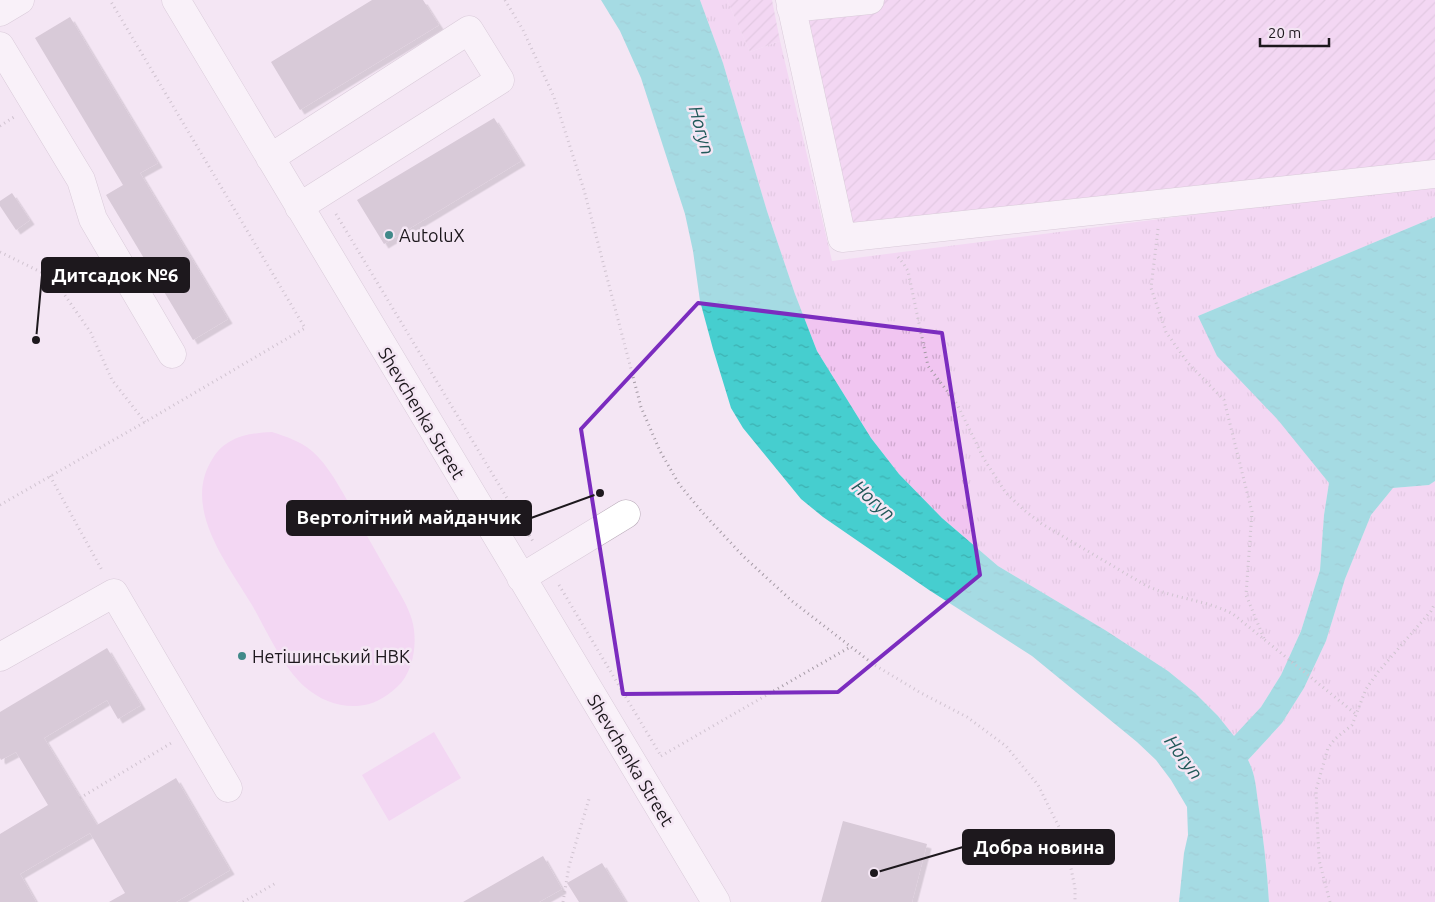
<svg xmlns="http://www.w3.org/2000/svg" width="1435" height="902" viewBox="0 0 1435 902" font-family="Ubuntu,sans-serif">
<defs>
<pattern id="grass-tufts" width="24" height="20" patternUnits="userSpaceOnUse" patternTransform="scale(1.25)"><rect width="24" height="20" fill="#f1c5f1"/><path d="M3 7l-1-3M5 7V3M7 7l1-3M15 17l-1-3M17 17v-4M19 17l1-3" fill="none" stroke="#cea8ce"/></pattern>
<pattern id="garden-furrows" width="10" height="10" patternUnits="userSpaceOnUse" patternTransform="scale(1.25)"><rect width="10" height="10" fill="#f1c5f1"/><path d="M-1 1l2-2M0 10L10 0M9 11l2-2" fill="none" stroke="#cea8ce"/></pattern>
<pattern id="water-ripples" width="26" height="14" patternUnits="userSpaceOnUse" patternTransform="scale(1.25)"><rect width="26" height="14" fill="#46cecf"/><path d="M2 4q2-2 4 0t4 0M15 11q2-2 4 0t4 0" fill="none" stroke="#3db0b1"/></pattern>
<filter id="shadow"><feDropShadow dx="4.5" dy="4.5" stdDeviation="0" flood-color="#0004"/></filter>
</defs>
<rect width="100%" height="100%" fill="#f4e6f4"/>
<path fill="url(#grass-tufts)" d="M700 0H727L750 52 780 41 832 261 1199 214 1435 181V217L1198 316 1329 483 1324 515 1320 570 1301 631 1281 675 1261 707 1234 737 1218 716 1195 693 1168 671 1105 630 998 566 942 518 899 474 871 438 817 351 795 294 767 211 723 63Z
M1435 481V902H1269C1267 868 1263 835 1258 802 1256 788 1255 773 1248 760L1282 723 1304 688 1326 641 1345 579 1371 515 1393 488 1429 485Z"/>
<path fill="url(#garden-furrows)" d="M727 0H772L780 41 750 52Z
M797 0H1435V163L846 230Z"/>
<path fill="#f1c5f1" d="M272 432C287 437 300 441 312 451 332 468 349 505 362 527 372 545 382 562 392 580 399 592 408 606 412 620 418 641 414 672 397 687 385 698 373 705 357 706 338 707 320 700 305 687 284 669 266 630 252 605 227 563 181 507 213 458 226 437 249 433 272 432Z
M434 732 461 778 389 821 362 775Z"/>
<path fill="url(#water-ripples)" d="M601 0H700L723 63 767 211 795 294 817 351 871 438 899 474 942 518 998 566 1105 630 1168 671 1195 693 1218 716 1234 736 1261 707 1281 675 1301 631 1320 570 1324 515 1329 483 1278 420 1217 356 1198 316 1435 217V481L1429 485 1393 488 1371 515 1345 579 1326 641 1304 688 1282 723 1248 760C1255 773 1256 787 1258 802 1263 835 1267 868 1269 902H1179L1184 853 1188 835 1187 807 1171 780 1156 760 1137 742 1032 656 929 590 823 517 801 499 743 428 731 408 713 349 700 301 693 251 685 214 641 78 620 31Z"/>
<path fill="#b6a8b5" filter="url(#shadow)" d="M372 0H423L439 25 300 110 271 62Z
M70 17 158 163 140 173 228 319 193 340 106 195 123 185 35 38Z
M494 118 521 161 384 244 357 200Z
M12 193 30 220 16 230 0 206V201Z
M107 648 141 705 118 719 107 700 44 738 97 825 176 778 230 870 176 902H109L125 893 90 833 20 874 36 902H0V834L48 805 16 752 1 760 0 758V712Z
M843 821 927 844 912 902H821Z
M543 856 562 889 539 902H463Z
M602 863 626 902H579L567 883Z"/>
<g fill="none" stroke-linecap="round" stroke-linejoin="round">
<defs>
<path id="minor" d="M176 0 716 902
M790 0 842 238 1435 174
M791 8 870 0
M0 12 20 0
M0 46 81 180 93 219 172 354
M270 158 469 30 500 80 299 207
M521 578 626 514
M0 657 114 593 228 788"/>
</defs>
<use href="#minor" stroke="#b9abb9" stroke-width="29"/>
<path stroke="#a59ba5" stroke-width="3" stroke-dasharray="1 4" stroke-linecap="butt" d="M505 0 523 30 554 97 584 190 641 407 660 451 679 484 702 512 744 557 792 601 873 664 921 693 967 717 1006 746 1038 785 1065 839 1075 888V902
M0 126 14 117
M336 214 534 543
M1158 229 1151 288 1166 332 1188 363 1224 400 1252 512 1246 595 1265 641
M0 252 53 278 91 333 112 380 145 422
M898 257 903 263 908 271 928 366 957 404 984 459 1006 493 1024 510 1042 524 1145 585C1174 599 1204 599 1233 614L1357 715
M50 476 103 572
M0 505 145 422 305 328 110 0
M559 585 661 756
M661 756 850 647
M80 798 173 742
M243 902 276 883
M563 902 569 866 589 799
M1330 902 1319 860 1316 790 1328 748 1335 739 1352 725 1366 689 1378 672 1431 611 1435 603"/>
<use href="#minor" stroke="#fff" stroke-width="28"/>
</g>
<path d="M0 0H1435V902H0ZM698 303 942 333 980 575 838 692 623 694 581 429Z" fill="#f4e6f4" fill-opacity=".55" fill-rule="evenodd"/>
<path fill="none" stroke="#7b2cbf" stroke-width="4" stroke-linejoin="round" d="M698 303 942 333 980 575 838 692 623 694 581 429Z"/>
<g fill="#408989" stroke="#f4e6f4" stroke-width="2">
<circle cx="389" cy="235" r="5"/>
<circle cx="242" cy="656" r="5"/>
</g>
<g text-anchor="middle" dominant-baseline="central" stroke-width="5" stroke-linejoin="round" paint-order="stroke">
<g font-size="18" fill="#1d181d" stroke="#f4e6f4" text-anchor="start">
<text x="399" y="235">AutoluX</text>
<text x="252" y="656">Нетішинський НВК</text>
</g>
<g font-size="18" fill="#1d181d" stroke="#f4e6f4">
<text transform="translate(422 413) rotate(59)">Shevchenka Street</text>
<text transform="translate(631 760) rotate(59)">Shevchenka Street</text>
</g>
<g font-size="19" font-style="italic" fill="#225a5a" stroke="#f4e6f4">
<text transform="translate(702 130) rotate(74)">Horyn</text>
<text transform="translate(874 500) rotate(42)">Horyn</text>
<text transform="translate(1184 757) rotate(53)">Horyn</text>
</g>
</g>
<path fill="none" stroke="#1d181d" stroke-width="2" d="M36 340L42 275M600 493L531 518M874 873L963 847"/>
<g fill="#1d181d" stroke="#f4e6f4" stroke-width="2">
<circle cx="36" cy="340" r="5"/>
<circle cx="600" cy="493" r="5"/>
<circle cx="874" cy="873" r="5"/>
</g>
<g fill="#1d181d" stroke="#1d181d" stroke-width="2">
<rect x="42" y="258" width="147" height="34" rx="5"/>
<rect x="287" y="501" width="244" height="34" rx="5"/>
<rect x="963" y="830" width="151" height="34" rx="5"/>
</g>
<g font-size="19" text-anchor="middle" font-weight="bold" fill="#fff">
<text x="115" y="282">Дитсадок №6</text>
<text x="409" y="524">Вертолітний майданчик</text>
<text x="1039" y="854">Добра новина</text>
</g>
<path d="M1260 38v8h69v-8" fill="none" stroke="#1d181d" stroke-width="2.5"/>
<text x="1268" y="38" font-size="15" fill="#1d181d" stroke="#f4e6f4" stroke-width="4" paint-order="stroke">20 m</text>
</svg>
